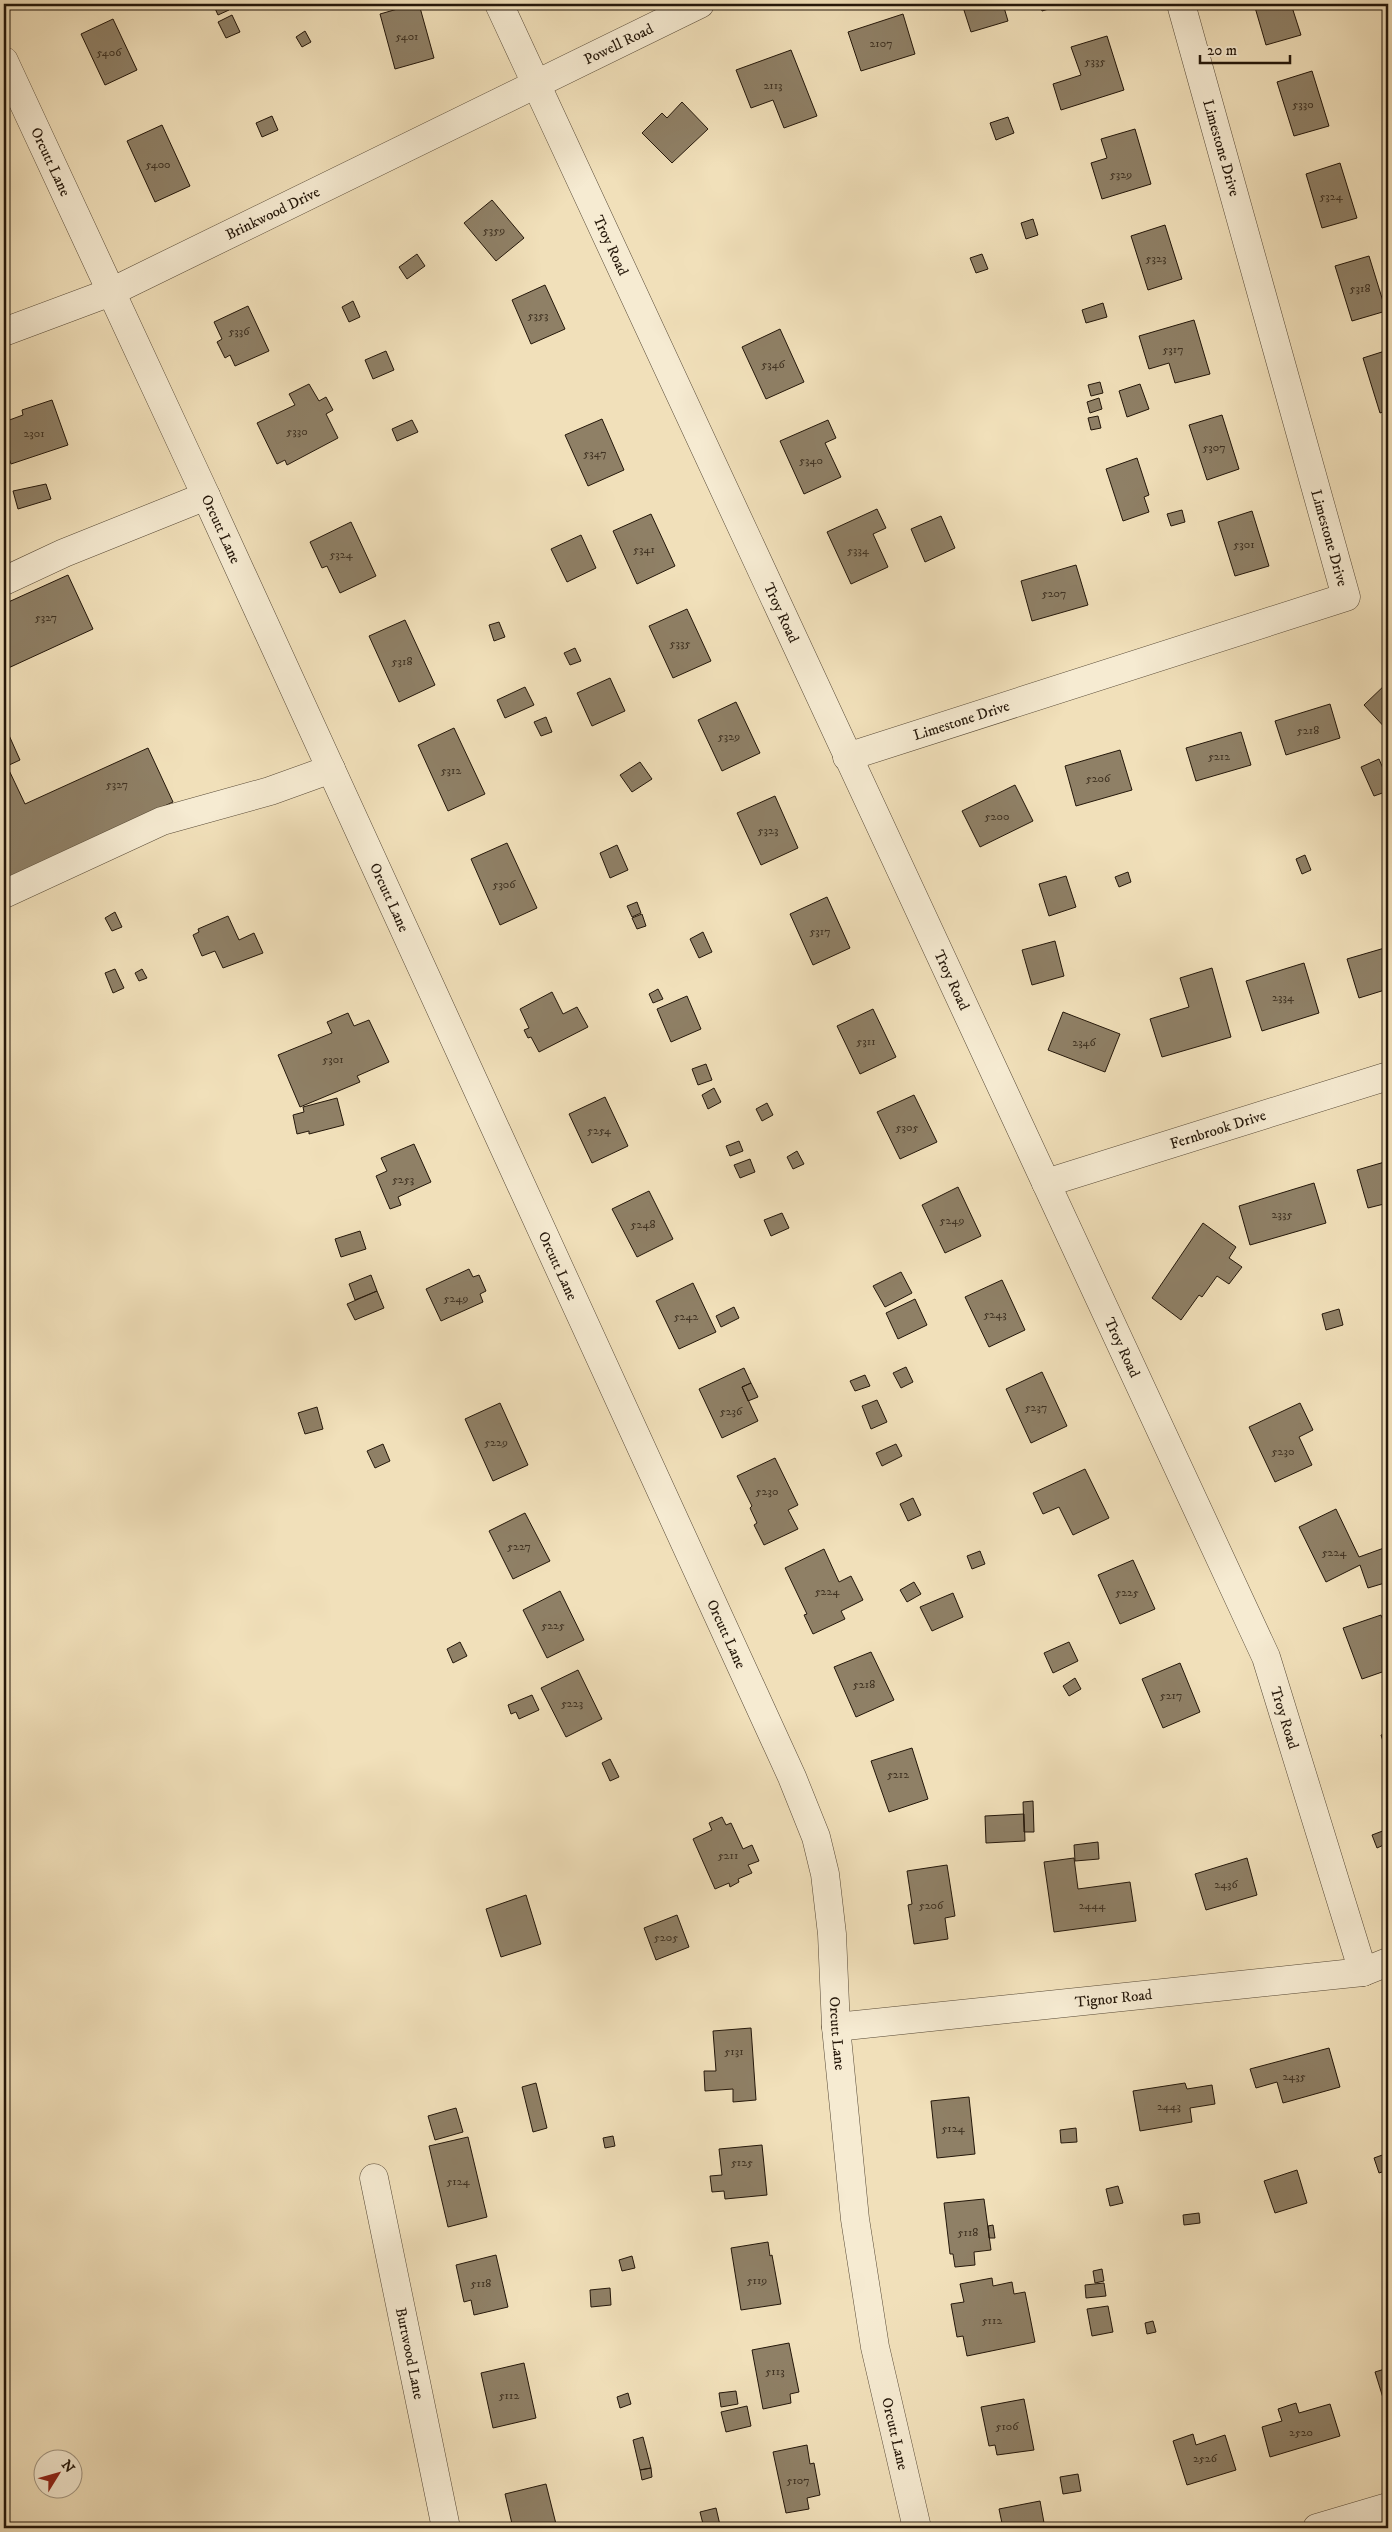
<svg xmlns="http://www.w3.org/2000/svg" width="1392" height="2532" viewBox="0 0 1392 2532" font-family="'IM FELL DW Pica',serif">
<rect width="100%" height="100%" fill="#f1e0ba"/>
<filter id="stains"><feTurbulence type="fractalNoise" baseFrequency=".004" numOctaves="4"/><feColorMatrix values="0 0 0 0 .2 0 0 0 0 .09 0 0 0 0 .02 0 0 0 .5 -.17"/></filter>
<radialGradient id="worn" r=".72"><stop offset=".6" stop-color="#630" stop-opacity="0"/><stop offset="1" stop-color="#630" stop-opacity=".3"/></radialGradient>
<path fill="#8f8066" stroke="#24170a" d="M213 4H226L229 10 218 15Z
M415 4H419L434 58 395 69 380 14Z
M962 4H1003L1008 21 971 32Z
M1040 4H1065L1042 11Z
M1254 4H1291L1301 35 1266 45Z
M903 14 915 54 861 71 848 32Z
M232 15 240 32 226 38 218 22Z
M113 19 137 70 105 85 81 34Z
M305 31 311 42 302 47 296 37Z
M1107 36 1124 90 1061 110 1053 84 1081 75 1071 47Z
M791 50 817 116 784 128 773 100 751 108 736 70Z
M1312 71 1329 126 1294 136 1277 82Z
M682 102 708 129 672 163 642 133 662 113 667 118Z
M272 116 278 130 262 137 256 123Z
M1008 117 1014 133 996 140 990 123Z
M162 125 190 186 155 202 127 141Z
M1135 129 1151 184 1102 199 1091 163 1107 158 1101 139Z
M1340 163 1357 218 1322 228 1306 174Z
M492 200 524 238 496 261 464 223Z
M1033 219 1038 235 1026 239 1021 223Z
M1165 225 1182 279 1148 290 1131 236Z
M417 254 425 266 407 279 399 267Z
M982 254 988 269 976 273 970 258Z
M1369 256 1386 311 1352 321 1335 266Z
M545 285 565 329 531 344 512 300Z
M353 301 360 317 349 322 342 307Z
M1103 303 1107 317 1086 323 1082 310Z
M248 306 269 351 235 366 230 355 225 358 217 342 222 339 214 322Z
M1194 320 1210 374 1175 383 1169 363 1149 369 1139 336Z
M780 329 804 382 766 399 742 347Z
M1388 350V410L1380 413 1363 358Z
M386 351 394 370 373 379 365 360Z
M1100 382 1103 393 1091 396 1088 385Z
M309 384 319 401 326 397 333 410 326 414 338 438 287 465 285 460 277 464 257 423 295 405 289 394Z
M1140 384 1149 409 1127 417 1119 391Z
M1099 398 1102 409 1090 413 1087 402Z
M52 400 68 445 11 464 4 444V422L23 415 22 410Z
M1222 415 1239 469 1207 480 1189 425Z
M1098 416 1101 428 1091 430 1088 418Z
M602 419 624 470 588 486 565 435Z
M412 420 418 432 397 441 392 429Z
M828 420 836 438 825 443 841 477 804 494 780 441Z
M1137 458 1149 495 1144 497 1149 512 1123 521 1106 469Z
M46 484 51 499 18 509 13 491Z
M877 509 886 528 873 534 888 567 851 584 827 532Z
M1182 510 1185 522 1171 526 1167 514Z
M1252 511 1269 566 1235 576 1218 522Z
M651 514 675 566 637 584 613 531Z
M941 516 955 548 925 562 911 529Z
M351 522 376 576 340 593 327 566 322 568 310 542Z
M581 535 596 568 567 582 551 549Z
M1076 565 1088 605 1032 621 1021 581Z
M68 575 93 629 4 670V604Z
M687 609 711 661 673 678 649 626Z
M405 620 435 685 399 702 369 636Z
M499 622 505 637 494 641 489 625Z
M575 648 581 661 570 665 564 653Z
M610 678 625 711 592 726 577 693Z
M1388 682V731L1364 705Z
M525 687 534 705 505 718 497 700Z
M736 702 760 753 722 771 698 720Z
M1330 704 1340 738 1286 755 1275 721Z
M546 717 552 732 541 736 534 722Z
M4 724 20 760 7 766 25 804 148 748 173 802 4 880Z
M454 728 485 794 448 811 418 745Z
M1241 732 1251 765 1196 781 1186 748Z
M1120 750 1132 790 1076 806 1065 766Z
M1379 759 1388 780V791L1374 796 1361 767Z
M640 762 652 779 632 792 620 775Z
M1015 785 1033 821 980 847 962 811Z
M775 796 798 848 761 865 737 813Z
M507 843 537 908 500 925 471 859Z
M617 845 628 870 610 878 600 853Z
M1305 855 1311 870 1302 874 1296 859Z
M1128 872 1131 882 1119 887 1115 877Z
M1066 876 1076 907 1049 916 1039 884Z
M827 897 850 948 813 965 790 914Z
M637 902 641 913 632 917 627 906Z
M115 912 122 927 112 931 105 918Z
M642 914 646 926 637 929 632 918Z
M228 916 239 940 254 933 263 953 223 968 215 951 202 956 193 935 199 932 198 929Z
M703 932 712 952 699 958 690 939Z
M1055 941 1064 976 1032 985 1022 950Z
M1388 947V989L1359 998 1347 959Z
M1304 963 1319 1013 1262 1031 1246 981Z
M1212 968 1231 1037 1162 1057 1150 1019 1189 1007 1180 978Z
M115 969 124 988 113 993 105 973Z
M142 969 147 978 139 981 135 973Z
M658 989 663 999 653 1003 649 994Z
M552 992 563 1014 577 1007 588 1027 539 1052 531 1037 528 1038 524 1030 529 1028 520 1009Z
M687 996 701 1029 671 1042 657 1009Z
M873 1009 896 1057 860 1074 837 1026Z
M1063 1012 1120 1034 1105 1072 1048 1050Z
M348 1013 354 1026 369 1020 389 1062 357 1076 360 1082 300 1107 278 1055 332 1033 327 1022Z
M706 1064 712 1080 698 1085 692 1069Z
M714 1088 721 1102 708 1109 702 1095Z
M914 1095 937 1142 900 1159 877 1112Z
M605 1097 628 1146 592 1163 569 1114Z
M337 1098 344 1125 309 1134V1131L297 1134 293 1115 304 1112 303 1107Z
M767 1103 773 1115 762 1121 756 1109Z
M739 1141 743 1151 730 1156 726 1146Z
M414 1144 431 1182 398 1197 401 1205 390 1209 376 1176 387 1171 381 1158Z
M797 1151 804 1164 793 1169 787 1157Z
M750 1159 755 1172 740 1178 734 1165Z
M1388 1161V1203L1368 1208 1357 1170Z
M1314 1183 1326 1223 1250 1245 1239 1206Z
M958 1187 981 1236 945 1253 922 1205Z
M649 1191 673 1239 637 1257 612 1209Z
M782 1213 789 1228 771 1236 764 1220Z
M1203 1223 1236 1247 1229 1258 1242 1267 1229 1284 1217 1276 1202 1297 1199 1295 1181 1320 1152 1298Z
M360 1231 366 1249 341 1257 335 1239Z
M469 1269 473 1277 479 1275 486 1291 480 1294 483 1302 441 1321 426 1289Z
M901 1272 912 1293 885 1307 873 1286Z
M371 1275 377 1291 355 1300 349 1284Z
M1002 1280 1025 1330 989 1347 965 1297Z
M693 1283 716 1332 679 1349 656 1301Z
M377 1291 384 1308 355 1320 347 1304Z
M915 1299 927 1325 898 1339 886 1313Z
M734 1307 739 1318 721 1327 716 1316Z
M1339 1309 1343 1325 1326 1330 1322 1314Z
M906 1367 913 1382 901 1388 893 1373Z
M744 1368 751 1383 742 1387 758 1421 722 1438 699 1389Z
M1042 1372 1067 1426 1031 1443 1006 1389Z
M865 1375 870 1386 855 1391 850 1381Z
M751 1383 758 1397 748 1401 742 1387Z
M877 1400 887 1422 871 1429 862 1406Z
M500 1403 528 1465 493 1481 465 1419Z
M1300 1403 1313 1430 1299 1437 1312 1465 1275 1482 1249 1427Z
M317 1407 323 1429 305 1434 298 1413Z
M383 1444 390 1461 375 1468 367 1451Z
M896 1444 902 1456 882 1466 876 1453Z
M775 1458 798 1505 788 1510 798 1529 764 1545 754 1525 757 1523 750 1508 752 1506 737 1476Z
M1085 1469 1109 1518 1073 1535 1059 1507 1043 1514 1033 1493Z
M913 1498 921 1515 908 1521 900 1504Z
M1336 1509 1359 1557 1384 1548 1388 1562V1582L1368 1588 1360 1565 1326 1582 1299 1527Z
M525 1513 550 1561 513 1579 489 1531Z
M824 1549 839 1582 851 1576 863 1600 841 1611 845 1619 813 1634 804 1615 807 1614 785 1568Z
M980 1551 985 1564 972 1569 967 1556Z
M1133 1560 1155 1609 1120 1624 1098 1575Z
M914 1582 921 1594 907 1602 900 1590Z
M560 1591 584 1640 547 1658 523 1610Z
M953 1593 963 1617 932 1631 920 1607Z
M1381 1615 1388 1633V1670L1362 1679 1343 1628Z
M460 1642 467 1656 453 1663 447 1649Z
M1069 1642 1078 1661 1053 1673 1044 1653Z
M871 1652 894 1700 856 1717 834 1667Z
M1180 1663 1200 1712 1163 1728 1142 1679Z
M578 1670 602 1719 566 1737 541 1688Z
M1075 1678 1081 1689 1069 1696 1063 1686Z
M532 1695 539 1710 519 1719 516 1712 511 1714 508 1705Z
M1388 1733V1757L1381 1735Z
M912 1748 928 1799 889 1812 871 1761Z
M610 1759 619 1777 610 1781 602 1763Z
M1033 1801 1034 1832H1024L1023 1802Z
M1024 1814 1025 1841 986 1843 985 1816Z
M722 1817 726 1825 731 1823 743 1849 752 1845 759 1861 748 1865 752 1873 738 1879 739 1882 730 1887 729 1883 715 1889 693 1839 712 1830 709 1823Z
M1388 1829V1843L1377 1848 1372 1835Z
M1098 1842 1099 1859 1075 1861 1074 1845Z
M1074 1858 1078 1889 1130 1882 1136 1921 1054 1932 1044 1862Z
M1247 1858 1257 1895 1206 1910 1195 1874Z
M947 1865 955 1916 945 1918 948 1939 914 1944 908 1905 912 1904 907 1871Z
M526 1895 541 1944 501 1957 486 1909Z
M677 1915 689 1947 656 1960 644 1928Z
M751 2028 756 2100 733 2102V2089L705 2091 704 2071H716L713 2031Z
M1329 2048 1340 2087 1283 2103 1277 2082 1256 2088 1250 2069Z
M536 2083 547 2128 533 2132 522 2087Z
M1185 2083 1187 2089 1212 2085 1215 2104 1190 2108 1192 2122 1140 2131 1133 2091Z
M969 2097 975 2154 937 2158 931 2101Z
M456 2108 463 2132 435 2140 428 2116Z
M1076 2128 1077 2142 1061 2143 1060 2130Z
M613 2136 615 2146 605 2148 603 2138Z
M468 2137 487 2217 448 2227 429 2146Z
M762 2145 767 2195 725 2199 724 2191 712 2192 710 2176 722 2175 719 2149Z
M1388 2153V2170L1379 2173 1374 2158Z
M1297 2170 1307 2203 1275 2213 1264 2181Z
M1118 2186 1123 2203 1110 2206 1106 2189Z
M984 2199 991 2250 974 2252 975 2265 955 2267 953 2254H950L944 2203Z
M1199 2213 1200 2223 1184 2225 1183 2215Z
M993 2225 995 2238H989L988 2226Z
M768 2242 770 2256 772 2255 781 2304 741 2310 731 2248Z
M496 2255 508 2307 474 2315 471 2300 464 2302 456 2265Z
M632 2256 635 2268 622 2271 619 2260Z
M1102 2269 1104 2281 1095 2283 1093 2271Z
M992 2278 993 2286 1012 2282 1014 2294 1025 2292 1035 2342 967 2356 963 2336 957 2337 951 2304 964 2302 960 2284Z
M1104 2283 1106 2296 1086 2298 1085 2285Z
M610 2288 611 2305 591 2307 590 2290Z
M1108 2306 1113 2332 1092 2336 1087 2309Z
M1153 2321 1156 2332 1147 2334 1145 2323Z
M789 2343 799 2392 790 2394 791 2403 763 2409 752 2350Z
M524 2363 536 2418 493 2428 481 2373Z
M1388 2368V2414L1375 2372Z
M736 2391 738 2404 721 2407 719 2393Z
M628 2393 631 2404 620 2408 617 2397Z
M1024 2399 1034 2450 997 2455 995 2445 989 2446 981 2407Z
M1296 2403 1299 2413 1330 2404 1340 2436 1270 2457 1262 2427 1282 2421 1278 2409Z
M747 2406 751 2426 726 2432 721 2412Z
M1193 2434 1196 2445 1225 2435 1236 2470 1187 2485 1173 2441Z
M643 2437 651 2468 640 2470 633 2440Z
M807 2445 810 2464 814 2463 820 2495 807 2498 809 2509 786 2513 773 2452Z
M651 2468 652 2477 642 2480 640 2470Z
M1078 2474 1081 2491 1063 2494 1060 2477Z
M546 2484 557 2528H513L505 2494Z
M1040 2501 1045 2528H1003L999 2509Z
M716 2508 720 2525 704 2528 700 2512Z
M667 2523 668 2528H652L651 2526Z"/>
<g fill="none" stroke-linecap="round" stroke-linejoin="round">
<defs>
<g id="minor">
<path id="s1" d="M499 4 1266 1657 1363 1972"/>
<path id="s2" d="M4 61 206 496 792 1777 816 1837 825 1874 832 1934 836 2027 855 2219 875 2347 917 2528"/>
<path id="s3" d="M4 332 111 292 700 4"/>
<path d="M4 581 64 553 206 496"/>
<path id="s4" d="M847 757 1346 597 1181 4"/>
<path d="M4 894 162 821 270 791 331 769"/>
<path id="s5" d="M1046 1183 1388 1076"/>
<path id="s6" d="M836 2027 1363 1972 1388 1962"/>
<path id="s7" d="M374 2178 446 2528"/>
<path d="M1317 2528 1388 2507"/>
</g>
</defs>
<use href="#minor" stroke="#574936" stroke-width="29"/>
<use href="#minor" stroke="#f6ebd2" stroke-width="28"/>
</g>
<g text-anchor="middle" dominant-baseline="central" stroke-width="4.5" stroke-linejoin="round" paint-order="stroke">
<g font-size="12" fill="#3f3121">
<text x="407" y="36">5401</text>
<text x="881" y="43">2107</text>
<text x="109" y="52">5406</text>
<text x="1095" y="61">5335</text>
<text x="773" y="85">2113</text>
<text x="1303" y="104">5330</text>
<text x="158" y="164">5400</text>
<text x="1121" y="174">5329</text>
<text x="1331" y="196">5324</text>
<text x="494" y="230">5359</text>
<text x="1156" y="258">5323</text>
<text x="1360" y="288">5318</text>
<text x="538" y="315">5353</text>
<text x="239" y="331">5336</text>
<text x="1173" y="349">5317</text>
<text x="773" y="364">5346</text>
<text x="297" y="431">5330</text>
<text x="34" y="433">2301</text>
<text x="1214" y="447">5307</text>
<text x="595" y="453">5347</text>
<text x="811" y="460">5340</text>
<text x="1244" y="544">5301</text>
<text x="644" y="549">5341</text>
<text x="858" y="550">5334</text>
<text x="341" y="554">5324</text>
<text x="1054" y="593">5207</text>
<text x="46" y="617">5327</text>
<text x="680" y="643">5335</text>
<text x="402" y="661">5318</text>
<text x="1308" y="730">5218</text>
<text x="729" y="736">5329</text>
<text x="1219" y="756">5212</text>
<text x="451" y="770">5312</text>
<text x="1098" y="778">5206</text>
<text x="117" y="784">5327</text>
<text x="997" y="816">5200</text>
<text x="768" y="830">5323</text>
<text x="504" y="884">5306</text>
<text x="820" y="931">5317</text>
<text x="1283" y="997">2334</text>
<text x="866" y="1041">5311</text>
<text x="1084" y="1042">2346</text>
<text x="333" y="1059">5301</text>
<text x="907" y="1127">5305</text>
<text x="599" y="1130">5254</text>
<text x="403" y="1179">5253</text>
<text x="1282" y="1214">2335</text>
<text x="952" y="1220">5249</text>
<text x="643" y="1224">5248</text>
<text x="456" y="1298">5249</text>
<text x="995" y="1314">5243</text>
<text x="686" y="1316">5242</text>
<text x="1036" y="1407">5237</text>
<text x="731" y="1411">5236</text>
<text x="496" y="1442">5229</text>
<text x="1283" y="1451">5230</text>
<text x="767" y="1491">5230</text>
<text x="519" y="1546">5227</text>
<text x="1334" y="1552">5224</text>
<text x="827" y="1591">5224</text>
<text x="1127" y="1592">5225</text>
<text x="553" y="1625">5225</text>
<text x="864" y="1684">5218</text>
<text x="1171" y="1695">5217</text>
<text x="572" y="1703">5223</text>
<text x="898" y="1774">5212</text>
<text x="728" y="1855">5211</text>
<text x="1226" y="1884">2436</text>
<text x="931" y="1905">5206</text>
<text x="1092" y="1905">2444</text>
<text x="666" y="1937">5205</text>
<text x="734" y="2051">5131</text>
<text x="1294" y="2076">2435</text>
<text x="1169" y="2106">2443</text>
<text x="953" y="2128">5124</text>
<text x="742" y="2162">5125</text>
<text x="458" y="2181">5124</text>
<text x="968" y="2232">5118</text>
<text x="757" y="2280">5119</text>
<text x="481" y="2283">5118</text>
<text x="992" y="2320">5112</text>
<text x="775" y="2371">5113</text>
<text x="509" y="2395">5112</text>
<text x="1007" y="2426">5106</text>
<text x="1301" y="2432">2520</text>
<text x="1205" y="2458">2526</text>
<text x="798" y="2480">5107</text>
</g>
<g font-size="15" fill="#24170a" stroke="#f6ebd2">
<text stroke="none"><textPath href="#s3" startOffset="679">Powell Road</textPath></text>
<text transform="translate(1221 148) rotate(74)">Limestone Drive</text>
<text stroke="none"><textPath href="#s2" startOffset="111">Orcutt Lane</textPath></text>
<text stroke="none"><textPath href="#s3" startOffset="294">Brinkwood Drive</textPath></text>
<text stroke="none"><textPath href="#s1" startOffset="266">Troy Road</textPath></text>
<text stroke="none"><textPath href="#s2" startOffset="516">Orcutt Lane</textPath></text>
<text transform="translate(1329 538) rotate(74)">Limestone Drive</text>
<text stroke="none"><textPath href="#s1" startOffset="671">Troy Road</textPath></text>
<text stroke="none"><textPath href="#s4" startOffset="120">Limestone Drive</textPath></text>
<text stroke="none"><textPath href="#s2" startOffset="921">Orcutt Lane</textPath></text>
<text stroke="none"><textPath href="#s1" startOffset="1076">Troy Road</textPath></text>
<text stroke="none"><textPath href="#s5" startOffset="180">Fernbrook Drive</textPath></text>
<text stroke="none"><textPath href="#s2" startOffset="1326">Orcutt Lane</textPath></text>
<text stroke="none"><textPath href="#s1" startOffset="1481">Troy Road</textPath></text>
<text stroke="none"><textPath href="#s2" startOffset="1731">Orcutt Lane</textPath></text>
<text stroke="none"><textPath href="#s1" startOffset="1886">Troy Road</textPath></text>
<text stroke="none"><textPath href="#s6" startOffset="279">Tignor Road</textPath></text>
<text stroke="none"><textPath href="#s2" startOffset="2151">Orcutt Lane</textPath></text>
<text stroke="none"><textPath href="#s7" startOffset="179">Burtwood Lane</textPath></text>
<text stroke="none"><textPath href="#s2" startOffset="2556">Orcutt Lane</textPath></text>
</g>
</g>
<rect width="1392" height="2532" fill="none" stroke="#f1e0ba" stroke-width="20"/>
<rect x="5" y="5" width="1382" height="2522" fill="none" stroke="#24170a" stroke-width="2.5"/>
<rect x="10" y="10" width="1372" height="2512" fill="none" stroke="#24170a"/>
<g transform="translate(58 2474) rotate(53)"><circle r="24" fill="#f6ebd2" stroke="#a29682"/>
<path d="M0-4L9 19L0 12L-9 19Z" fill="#8f2418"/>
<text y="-8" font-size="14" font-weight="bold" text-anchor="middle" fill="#24170a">N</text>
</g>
<path d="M1200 55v8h90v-8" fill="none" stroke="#24170a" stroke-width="2.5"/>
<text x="1207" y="55" font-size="15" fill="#24170a" stroke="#f6ebd2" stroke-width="4" paint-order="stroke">20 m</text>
<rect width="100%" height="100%" filter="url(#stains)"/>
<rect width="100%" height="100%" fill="url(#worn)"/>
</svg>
